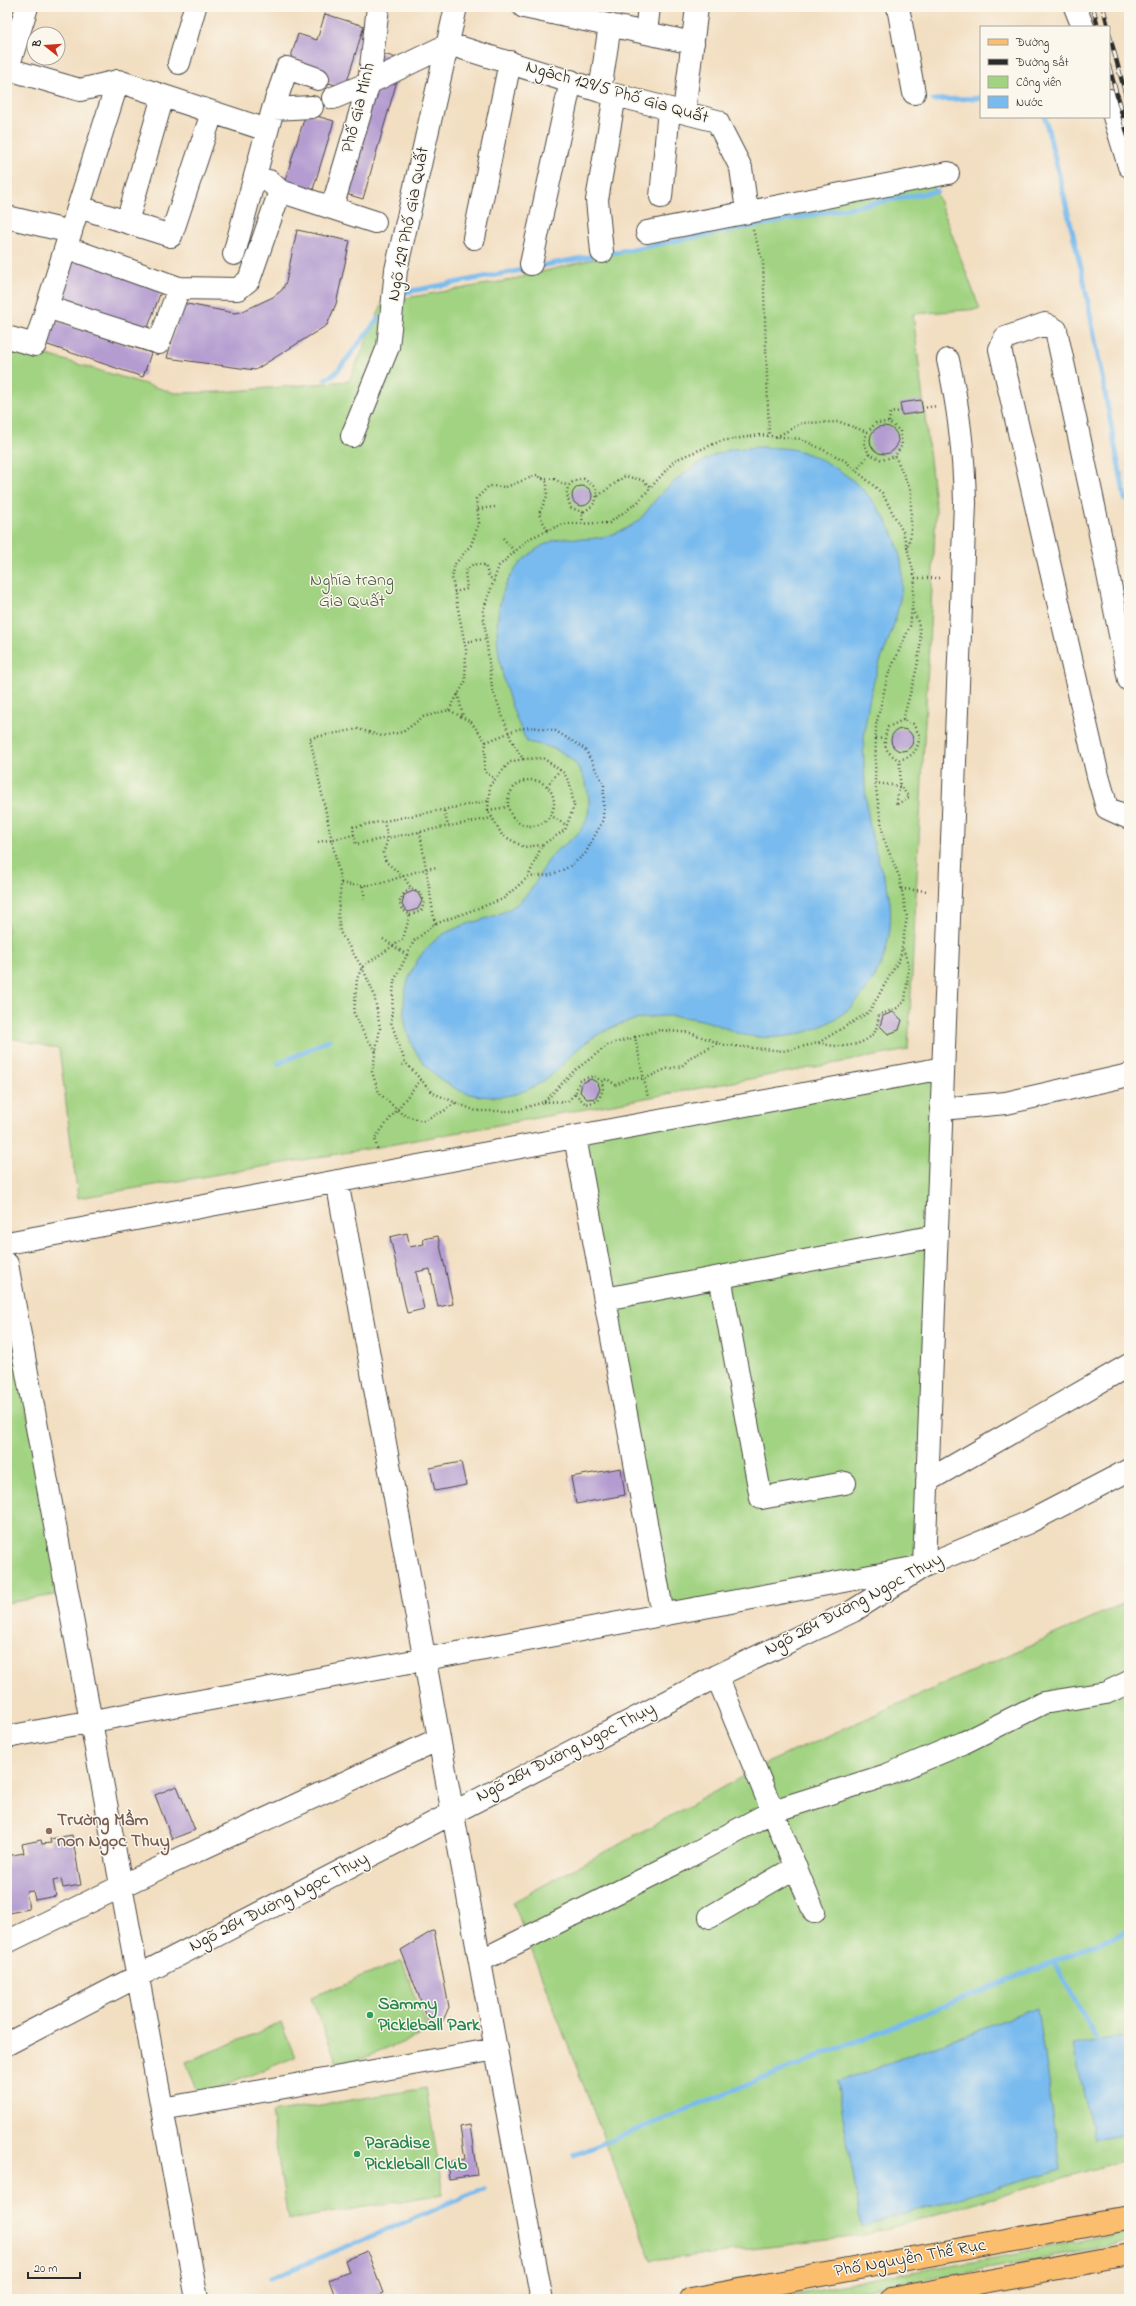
<svg xmlns="http://www.w3.org/2000/svg" width="1136" height="2306" viewBox="0 0 1136 2306" font-family="'Indie Flower',sans-serif">
<rect width="100%" height="100%" fill="#fbf7ec"/>
<filter id="ink" filterUnits="userSpaceOnUse"><feTurbulence type="fractalNoise" baseFrequency=".025" numOctaves="2"/><feDisplacementMap in="SourceGraphic" scale="8" xChannelSelector="R" yChannelSelector="G"/><feConvolveMatrix kernelMatrix="1 2 1 2 8 2 1 2 1" color-interpolation-filters="sRGB"/></filter>
<filter id="wash" filterUnits="userSpaceOnUse"><feTurbulence type="fractalNoise" baseFrequency=".012" numOctaves="4" result="noise"/><feDisplacementMap in="SourceGraphic" scale="16" xChannelSelector="R" yChannelSelector="G"/><feGaussianBlur stdDeviation="0.9" result="paint"/><feColorMatrix in="noise" values="0 0 0 0 0 0 0 0 0 0 0 0 0 0 0 0 0 1.4 0 .05"/><feComposite in="paint" operator="in"/></filter>
<g filter="url(#wash)">
<rect width="100%" height="100%" fill="#f2dec1"/>
<path fill="#a2d382" stroke="#667f56" d="M930 176 980 309 913 314 936 511 908 1050 367 1149 78 1198 59 1049 7 1037V343L175 393 223 392 349 381 383 302 505 281Z
M943 1068 924 1566 663 1615 575 1137Z
M7 1303 61 1594 7 1603Z
M1129 1601V2159L861 2236 651 2261 513 1902 769 1762Z
M402 1961 429 2032 339 2068 311 1997Z
M281 2023 295 2057 200 2096 186 2062Z
M426 2088 443 2194 288 2220 271 2113Z
M1129 2232V2242L818 2299H787L794 2294Z"/>
<path fill="#79bbee" stroke="#52738c" d="M760 447C772 448 787 447 799 451 826 459 854 478 871 499 907 543 909 581 891 633 887 646 881 658 877 671 868 700 862 734 864 765 865 794 868 825 876 852 879 865 885 877 888 890 896 929 885 972 857 1001 828 1032 780 1044 740 1034 732 1032 725 1027 717 1025 692 1015 657 1013 631 1021 613 1025 596 1035 581 1046 573 1052 567 1061 559 1068 536 1090 511 1100 480 1096 454 1093 429 1074 416 1052 395 1017 402 970 432 943 456 920 493 923 518 903 534 890 539 874 550 858 559 845 574 842 584 825 595 806 587 774 571 759 559 748 542 745 527 742 501 690 475 599 528 556 537 548 547 542 559 539 567 537 576 539 584 539 601 539 621 533 635 523 644 517 651 504 659 496 678 476 705 456 732 449 741 448 751 448 760 447Z
M1037 2008 1061 2169 862 2226 837 2082Z
M1129 2035V2133L1094 2139 1073 2045Z"/>
<g fill="none" stroke-linecap="round" stroke-linejoin="round">
<path stroke="#79bbee" stroke-width="5" d="M933 100 981 98
M1045 117 1083 276 1125 499
M606 254 937 191
M535 267 598 255
M401 293 527 269
M325 379 335 374 379 318
M278 1064 329 1040
M1053 1962 1098 2040
M574 2155 1129 1931
M271 2278 484 2189"/>
</g>
<g id="blocks">
<path fill="#b49cd0" d="M325 14 364 26 345 88 316 79 290 60 298 34 317 40Z
M374 51 403 60 363 199 329 189Z
M306 113 334 121 311 196 283 187Z
M297 230 350 241 336 304 327 325 255 370 167 358 182 303 234 313 241 312 273 297 282 290 286 282Z
M71 254 163 286 147 330 56 298Z
M50 319 151 353 143 377 42 343Z
M921 400 923 412 902 415 900 403Z
M870 440a14 14 0 1 1 28 0a14 14 0 1 1-28 0Z
M572 496a10 10 0 1 1 20 0a10 10 0 1 1-20 0Z
M891 740a11 11 0 1 1 22 0a11 11 0 1 1-22 0Z
M413 891 418 893 422 901 418 909 408 912 402 905 404 895Z
M893 1012 902 1020 899 1030 888 1034 880 1026 883 1016Z
M591 1079 598 1083 600 1089 596 1098 587 1099 580 1092 582 1083Z
M407 1233 410 1247 424 1244 423 1239 438 1236 453 1304 438 1307 430 1269 416 1272 424 1309 407 1313 390 1237Z
M461 1462 466 1485 435 1491 430 1468Z
M621 1468 625 1495 576 1504 571 1477Z
M177 1786 195 1830 172 1839 155 1795Z
M72 1835 81 1885 63 1888 61 1879 53 1881 56 1896 35 1900 33 1891 26 1892 29 1909 9 1913 7 1905V1856L24 1853 22 1844 41 1840 42 1844 51 1843 50 1839Z
M434 1930 449 2007 441 2025 432 2030 401 1950Z
M470 2125 477 2175 449 2179 447 2162 465 2159 460 2127Z
M367 2251 383 2293 369 2299H336L329 2280 349 2272 345 2260Z"/>
</g>
</g>
<g filter="url(#ink)">
<use href="#blocks" fill-opacity="0" stroke="#494642" stroke-width="1"/>
<g fill="none" stroke-linecap="round" stroke-linejoin="round">
<defs>
<path id="minor" d="M524 7 693 43
M898 7 914 93
M1075 7 1083 27
M646 32 649 7
M449 44 600 91 717 121 741 168 747 211
M179 63 195 7
M8 69 80 90 118 81 267 130
M7 71 27 7
M600 91 610 25
M333 98 369 83 441 48 447 49
M1109 100 1129 166
M273 109 312 107
M684 112 697 7
M269 181 280 191 375 222
M661 197 669 109
M79 207 171 236 212 113
M332 208 369 83 378 7
M7 217 71 232
M127 222 163 96
M647 232 948 173
M474 238 510 62
M79 252 179 288
M602 252 597 200 615 95
M234 254 273 109 287 68 318 79
M531 264 571 81
M59 311 159 343 179 288 238 289 249 280 280 191
M7 337 35 345 118 81
M352 436 388 347 396 270 456 7
M1129 680 1099 529 1056 330 1045 324 1005 338 1000 349 1098 776 1107 808 1129 818
M941 1109 1006 1103 1129 1075
M575 1137 663 1615
M337 1181 541 2295 539 2299
M7 1243 943 1068
M7 1264 197 2299
M720 1277 761 1498 845 1483
M605 1299 936 1236
M927 1481 1129 1365
M717 1676 814 1912
M7 1737 924 1566 965 503C964 454 959 408 948 360
M710 1917 796 1867
M7 1942 136 1879 439 1739
M480 1961 682 1860 773 1811 887 1775 963 1743 1043 1703 1106 1693 1129 1682
M7 2044 717 1676 853 1611 924 1566 1027 1523 1129 1470
M162 2109 496 2049"/>
<path id="major" d="M691 2299 1129 2218
M891 2299 1129 2255"/>
</defs>
<use href="#minor" stroke="#494642" stroke-width="24"/>
<use href="#major" stroke="#494642" stroke-width="24"/>
<path stroke="#494642" stroke-width="2.5" stroke-dasharray="1 3" stroke-linecap="butt" d="M753 230 763 262 769 436
M922 408 937 406
M889 422 890 413 901 411
M867 432 876 423 889 422 900 431 902 445 895 456
M776 437 802 423 840 422 867 432 864 443 869 454 882 460 895 456 911 491V534L907 549
M856 471 869 454
M542 478 554 479 568 486
M598 496 625 476 642 480 651 487
M478 509 495 507
M582 524 583 512 571 508C565 492 564 481 584 479L596 488C599 500 594 506 583 512
M503 538 515 552
M915 578H942
M454 592 467 589 465 572 473 564 485 565 489 577 494 580
M464 642 486 639
M458 694 463 717
M449 710 465 682 466 650 452 578 455 564 471 545 479 523 476 499 489 486 506 487 537 475 547 482V496L539 514 548 531
M903 720 888 727C882 743 884 752 899 760 914 756 917 751 920 736L913 724 903 720C909 694 925 652 919 626 918 620 914 614 912 609
M876 738 884 739
M486 742 518 729 531 727 554 730 585 749 604 785 603 820 585 854 569 867 551 875 528 877
M523 759 510 762 490 785 488 810 502 835 524 847 542 845
M508 803a23 23 0 1 1 46 0a23 23 0 1 1-46 0Z
M875 783 900 786 909 797 896 805C899 790 902 776 899 760
M547 786 560 770
M488 810 508 807
M444 811 448 826
M550 815 566 825
M420 832 435 924
M354 835 353 827 488 801
M318 842 354 835 356 844 492 818
M341 883C383 892 399 872 438 867
M363 886 365 900
M901 889 929 891
M410 915 421 911 424 903 421 893 411 888
M383 939 407 955
M635 1037 660 1030 690 1033 725 1045 783 1051 818 1043 869 1012 900 958 907 917 899 876 884 840 875 783 876 725 888 675 910 626 915 578 903 532 882 493 844 460 801 439 760 435 721 441 675 460 638 502 609 523 563 524 530 538 499 566 483 611 492 688 511 739 523 759 543 758 564 773 570 784 574 806 565 830 542 845 528 877 503 899 435 924 414 941 394 981 391 1022 405 1062 433 1093 476 1111H513L544 1102 574 1071 608 1045 635 1037 648 1098
M819 1043C835 1048 862 1048 874 1033 877 1029 878 1020 879 1015L897 1008 905 1001 909 966 903 949
M376 1051 365 1036 354 1013 357 979 362 967 403 939 410 915 403 910 399 903 404 893 411 888 403 876 386 862 383 853 388 839 384 822
M402 1065 405 1062
M575 1094 586 1104 598 1101 603 1090 602 1081
M544 1102 568 1101 575 1094 580 1080 593 1076 602 1081 607 1079 616 1085 631 1077 644 1079 666 1069 682 1066 691 1057 719 1043
M455 1103 444 1111 422 1121 402 1114 379 1093 372 1072 380 1028 374 994 363 969 340 932 338 914 341 883 310 738 358 729 382 736 403 732 423 717 449 710 471 722 486 742 484 771 495 779
M377 1149 375 1138 421 1079"/>
<use href="#minor" stroke="#fff" stroke-width="22"/>
<use href="#major" stroke="#fbbe6e" stroke-width="22"/>
<defs>
<path id="rail" d="M1093 7 1098 27
M1103 7 1108 27
M1109 33 1129 107
M1109 66 1129 140"/>
</defs>
<use href="#rail" stroke="#2b2b2b" stroke-width="4.5"/>
<use href="#rail" stroke="#fbf7ec" stroke-width="3" stroke-dasharray="9" stroke-linecap="butt"/>
</g>
</g>
<circle fill="#8d6e63" stroke="#fbf7ec" stroke-width="1.5" cx="49" cy="1831" r="4"/>
<g fill="#2e9e5b" stroke="#fbf7ec" stroke-width="1.5">
<circle cx="370" cy="2015" r="4"/>
<circle cx="357" cy="2154" r="4"/>
</g>
<g text-anchor="middle" dominant-baseline="central" stroke-width="3" stroke-linejoin="round" paint-order="stroke">
<g font-size="18" fill="#2b2b2b" stroke="#fbf7ec">
<text transform="translate(617 93) rotate(16)">Ngách 129/5 Phố Gia Quất</text>
<text transform="translate(359 108) rotate(-76)">Phố Gia Minh</text>
<text transform="translate(409 224) rotate(-79)">Ngõ 129 Phố Gia Quất</text>
<text transform="translate(854 1605) rotate(-28)">Ngõ 264 Đường Ngọc Thụy</text>
<text transform="translate(566 1753) rotate(-27)">Ngõ 264 Đường Ngọc Thụy</text>
<text transform="translate(279 1903) rotate(-27)">Ngõ 264 Đường Ngọc Thụy</text>
<text transform="translate(910 2259) rotate(-10)">Phố Nguyễn Thế Rục</text>
</g>
<g font-size="18" fill="#4f5d45" stroke="#fbf7ec">
<text x="352" y="581">Nghĩa trang<tspan x="352" dy="21">Gia Quất</tspan></text>
</g>
<g font-size="18" font-weight="bold" fill="#785e54" stroke="#fbf7ec" text-anchor="start">
<text x="57" y="1821">Trường Mầm<tspan x="57" dy="21">non Ngọc Thuỵ</tspan></text>
</g>
<g font-size="18" font-weight="bold" fill="#27864d" stroke="#fbf7ec" text-anchor="start">
<text x="378" y="2005">Sammy<tspan x="378" dy="21">Pickleball Park</tspan></text>
<text x="365" y="2144">Paradise<tspan x="365" dy="21">Pickleball Club</tspan></text>
</g>
</g>
<rect width="1136" height="2306" fill="none" stroke="#fbf7ec" stroke-width="24"/>
<rect x="980" y="26" width="130" height="92" fill="#fbf7ec" stroke="#a8a59f"/>
<rect x="988" y="39" width="20" height="6" fill="#fbbe6e" stroke="#a8a59f"/>
<text x="1016" y="46" font-size="12" fill="#2b2b2b">Đường</text>
<rect x="988" y="59" width="20" height="6" fill="#2b2b2b" stroke="#a8a59f"/>
<text x="1016" y="66" font-size="12" fill="#2b2b2b">Đường sắt</text>
<rect x="988" y="76" width="20" height="12" fill="#a2d382" stroke="#a8a59f"/>
<text x="1016" y="86" font-size="12" fill="#2b2b2b">Công viên</text>
<rect x="988" y="96" width="20" height="12" fill="#79bbee" stroke="#a8a59f"/>
<text x="1016" y="106" font-size="12" fill="#2b2b2b">Nước</text>
<g transform="translate(46 46) rotate(287)"><circle r="19" fill="#fbf7ec" stroke="#a8a59f"/>
<path d="M0-3L7 15L0 10L-7 15Z" fill="#c8321e"/>
<text y="-6" font-size="11" font-weight="bold" text-anchor="middle" fill="#2b2b2b">B</text>
</g>
<path d="M28 2272v6h52v-6" fill="none" stroke="#2b2b2b" stroke-width="2"/>
<text x="34" y="2272" font-size="12" fill="#2b2b2b" stroke="#fbf7ec" stroke-width="3" paint-order="stroke">20 m</text>
</svg>
